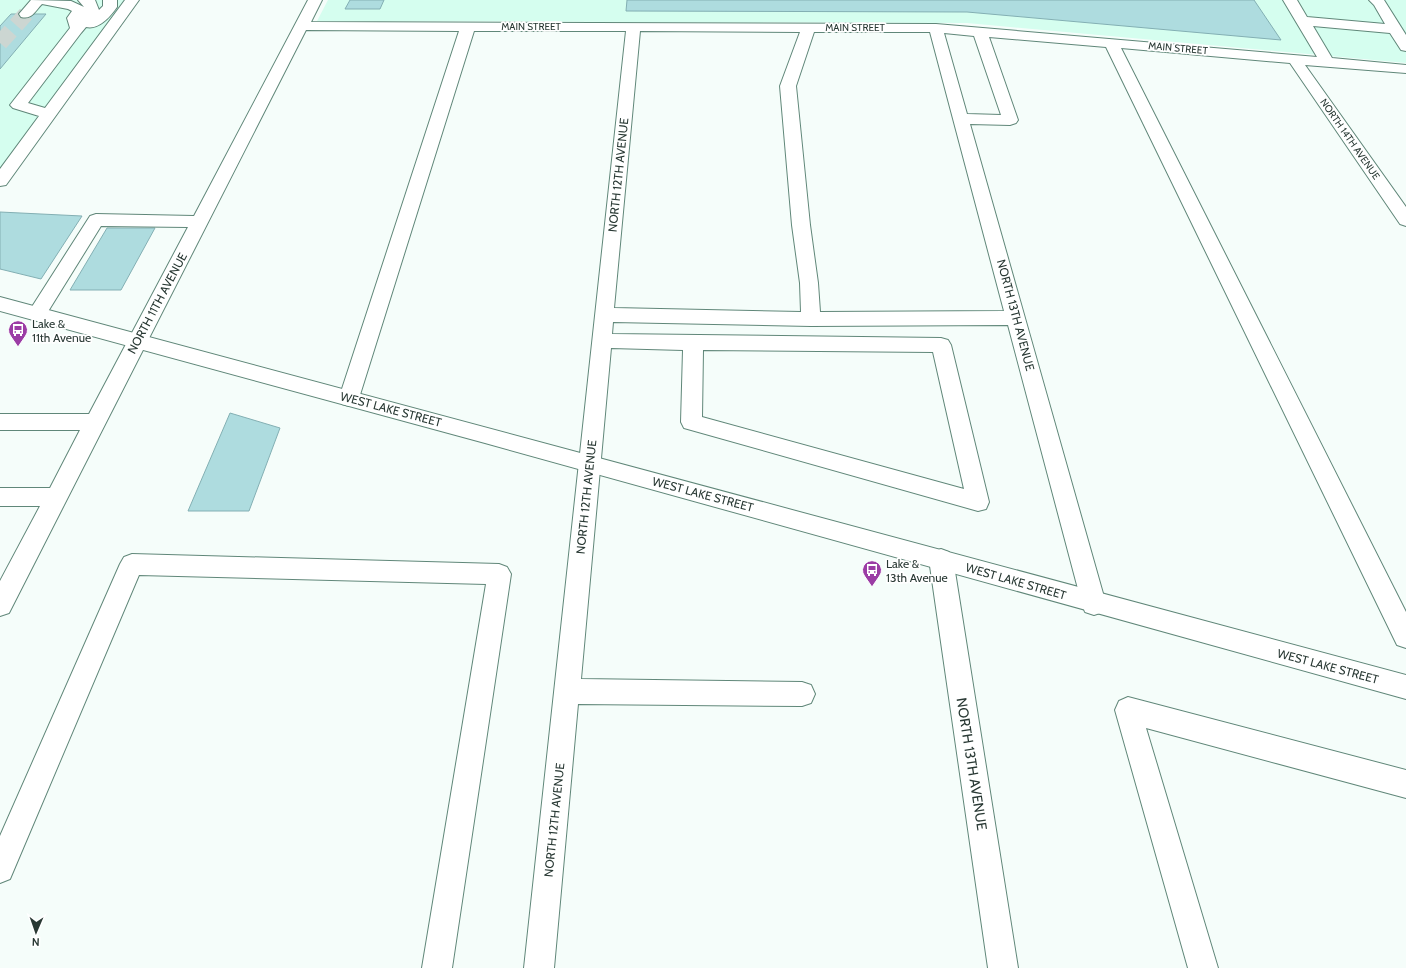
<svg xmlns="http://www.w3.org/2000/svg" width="1406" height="968" viewBox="0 0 1406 968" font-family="Cabin,sans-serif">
<rect width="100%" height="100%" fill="#f5fdfa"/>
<path fill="#d5feef" d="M0 0H137L0 178Z
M328 0H1406V63L967 23 317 21Z"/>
<path fill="#aedcdf" stroke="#83afb3" d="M350 0H384L380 9H345Z
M627 0H1254L1281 40 967 12 626 11Z
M11 14H46L0 69V26Z
M0 212 82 216 41 279 0 269Z
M107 228H155L121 290H70Z
M230 413 280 428 249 511H188Z"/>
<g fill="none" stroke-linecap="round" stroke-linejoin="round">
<path stroke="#ccd6d2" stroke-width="16" stroke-dasharray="16 8" stroke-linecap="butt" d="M0 43 26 14"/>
<defs>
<path id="minor" d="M31 0 71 1 84 7 78 0H95L99 10 103 6V0H117V7C110 17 99 30 86 27L81 33 28 103 45 108 125 0H139L6 185 0 186V169L39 116 13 108 10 105 70 28 67 18 72 11 68 9 42 4C35 11 32 20 21 17L19 14Z
M308 0H322L311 22 936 24 1317 57 1283 0H1297L1307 17 1385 24 1374 5 1369 0H1384L1406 35V51L1401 50 1390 33 1313 26 1332 58 1406 65V73L1305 65 1406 207V226L1400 224 1290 63 1121 48 1406 612V648L1397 645 1106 47 989 37 1018 120 1016 123 1010 125 970 124 1106 604 1103 612 1094 615 1085 612 1082 604 1008 325 811 326 613 322 612 334 941 338 948 340 951 345 989 502 986 509 978 511 684 428 681 422 683 350 611 348 581 679 802 682 811 685 815 694 811 703 802 706 578 704 554 968H524L626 31H474L359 398 356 404 349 406 342 404 339 398 459 31 306 30 9 613 0 616V581L40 506H0V488H50L80 430H0V414H89L188 227 101 226 44 318 37 320 30 318 28 313 90 216 96 214 194 216ZM640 31 800 32 780 86 792 225 800 283 801 312 614 308ZM814 32H930L1004 311 820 312 818 283 810 225 796 86ZM944 33 974 36 1001 115 967 114ZM703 350 933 352 964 489 702 417Z
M941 549 949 552 953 559 1018 968H988L929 559 933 552Z
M132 554 499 564 507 567 511 574 452 968H422L486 584 139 575 10 879 0 883V836L120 564 124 557Z
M1128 697 1406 770V798L1146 728 1218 968H1188L1115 710 1119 701Z"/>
<path id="major" d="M0 297 1406 675V699L485 443 0 311Z"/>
</defs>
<use href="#minor" stroke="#608779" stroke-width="2"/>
<use href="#major" stroke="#608779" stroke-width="2"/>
<use href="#minor" fill="#fff" fill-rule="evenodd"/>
<use href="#major" fill="#fff" fill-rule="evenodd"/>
</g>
<defs>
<symbol id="bus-pin" viewBox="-11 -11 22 30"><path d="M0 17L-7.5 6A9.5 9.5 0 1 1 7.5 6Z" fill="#9b3ca5" stroke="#fff"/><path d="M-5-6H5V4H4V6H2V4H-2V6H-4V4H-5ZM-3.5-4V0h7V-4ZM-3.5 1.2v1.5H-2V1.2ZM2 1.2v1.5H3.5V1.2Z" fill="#fff"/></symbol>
</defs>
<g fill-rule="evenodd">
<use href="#bus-pin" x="7" y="319" width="22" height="30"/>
<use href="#bus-pin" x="861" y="559" width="22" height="30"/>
</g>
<g text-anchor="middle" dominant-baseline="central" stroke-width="3.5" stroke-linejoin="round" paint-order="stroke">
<g font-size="10" fill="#293934" stroke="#fff">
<text x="531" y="26">MAIN STREET</text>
<text x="855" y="27">MAIN STREET</text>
<text transform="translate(1178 48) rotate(5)">MAIN STREET</text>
<text transform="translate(1350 139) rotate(55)">NORTH 14TH AVENUE</text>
</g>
<g font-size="12" fill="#293934" stroke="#fff">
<text transform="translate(618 175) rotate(-84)">NORTH 12TH AVENUE</text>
<text transform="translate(157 303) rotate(-62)">NORTH 11TH AVENUE</text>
<text transform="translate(1016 315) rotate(75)">NORTH 13TH AVENUE</text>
<text transform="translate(391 409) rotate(15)">WEST LAKE STREET</text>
<text transform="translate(703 494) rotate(15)">WEST LAKE STREET</text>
<text transform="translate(586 497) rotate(-84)">NORTH 12TH AVENUE</text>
<text transform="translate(1016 581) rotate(16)">WEST LAKE STREET</text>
<text transform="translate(1328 666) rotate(15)">WEST LAKE STREET</text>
<text transform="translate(554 820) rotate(-84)">NORTH 12TH AVENUE</text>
</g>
<g font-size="12" fill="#293934" stroke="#fff" text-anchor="start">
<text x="32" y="323">Lake &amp;<tspan x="32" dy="14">11th Avenue</tspan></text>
<text x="886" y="563">Lake &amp;<tspan x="886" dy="14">13th Avenue</tspan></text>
</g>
<g font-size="14" fill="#293934" stroke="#fff">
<text transform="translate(972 764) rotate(81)">NORTH 13TH AVENUE</text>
</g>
</g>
<g transform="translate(36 932) rotate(182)" stroke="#ffffff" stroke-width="3" paint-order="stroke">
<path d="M0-3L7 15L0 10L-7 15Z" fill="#293934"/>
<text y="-6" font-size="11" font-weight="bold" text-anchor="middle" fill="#293934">N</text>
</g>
</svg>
